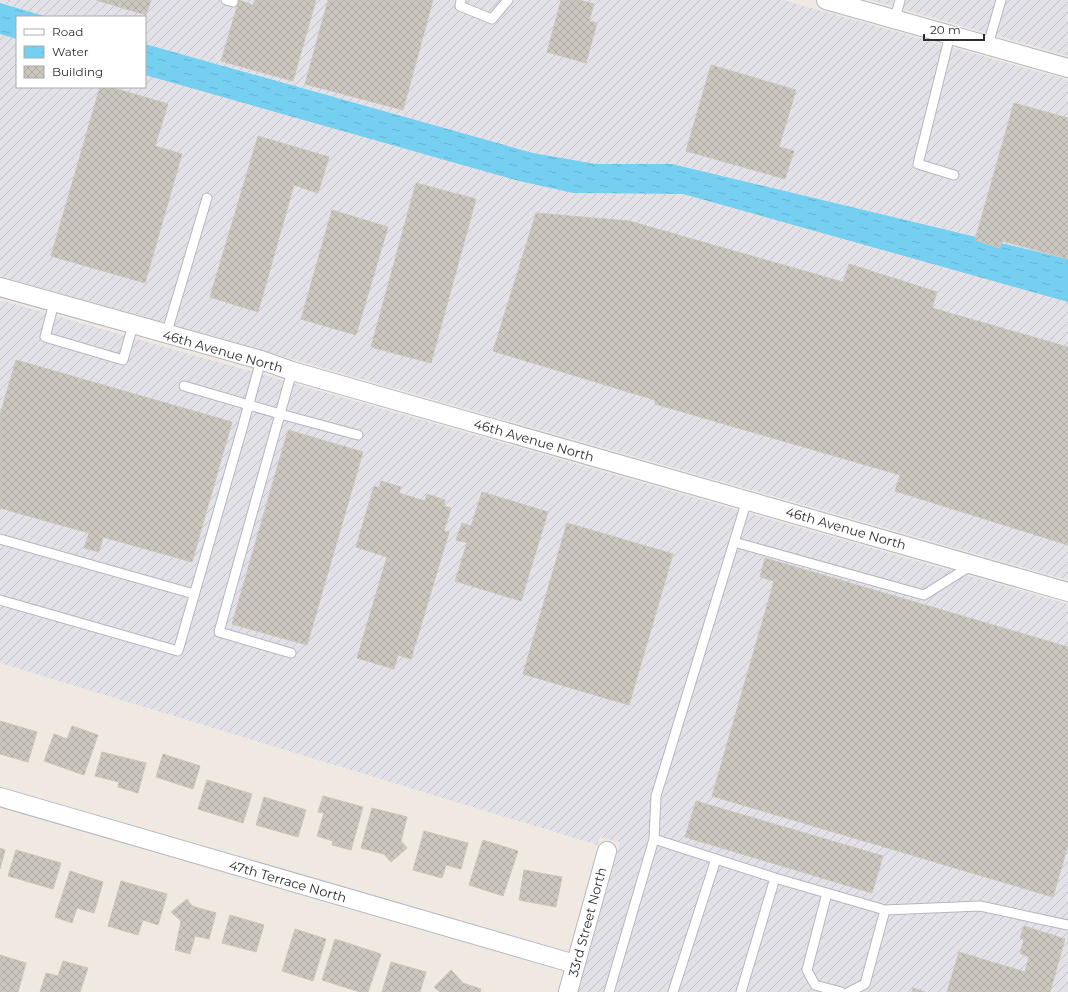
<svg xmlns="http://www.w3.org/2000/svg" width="1068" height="992" viewBox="0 0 1068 992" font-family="Montserrat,sans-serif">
<defs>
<pattern id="industrial-furrows" width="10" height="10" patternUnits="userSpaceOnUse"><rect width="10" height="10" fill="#e3e1e8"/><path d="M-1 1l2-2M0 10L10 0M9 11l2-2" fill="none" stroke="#c3c1c7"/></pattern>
<pattern id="water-ripples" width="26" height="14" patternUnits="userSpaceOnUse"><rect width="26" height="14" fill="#75cff0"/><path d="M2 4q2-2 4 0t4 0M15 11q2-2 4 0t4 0" fill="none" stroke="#66b2ce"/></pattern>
<pattern id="building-cross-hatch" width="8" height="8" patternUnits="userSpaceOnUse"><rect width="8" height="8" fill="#cbc7bf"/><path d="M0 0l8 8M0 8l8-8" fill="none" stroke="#afaba4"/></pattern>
</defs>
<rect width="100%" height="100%" fill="#efe9e1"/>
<path fill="url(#industrial-furrows)" d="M0 0H783L1068 80V259L673 164H596L533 153 145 44V17H48L0 3Z
M870 0H1068V56Z
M0 34 17 39V87H145V75L519 181 573 193 683 194 1068 302V580L0 276Z
M0 300 1068 604V992H578L620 842 600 837 597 845 0 663Z"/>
<path fill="url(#water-ripples)" d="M0 3 48 17H17V39L0 34Z
M145 44 533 153 596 164H672L1068 259V302L683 194 573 193 519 181 145 75Z"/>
<path fill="url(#building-cross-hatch)" stroke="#cbc5ba" d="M96 0H151L146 15Z
M239 0 253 5 255 0H316L293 81 221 61Z
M328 0H433L403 110 305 84Z
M561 0H579L594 4 589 21 597 23 586 63 547 52Z
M711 65 796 90 779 147 794 151 785 179 686 151Z
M100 87H110L168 104 155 146 182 154 145 283 51 256Z
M1014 103 1068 118V259L1003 241 999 248 975 240Z
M258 136 329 157 318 193 294 185 258 312 210 297Z
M416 183 476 199 431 363 371 347Z
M332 210 388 227 356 335 301 319Z
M536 213 629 221 843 282 849 264 937 292 932 308 1068 347V545L895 491 900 475 655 404V400L493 351Z
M16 360 232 422 192 562 103 537 99 552 84 548 89 533 0 508V415Z
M288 430 363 452 307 645 232 624Z
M381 481 401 487 399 493 425 501 427 494 445 500 444 506 451 508 444 531 449 532 411 659 398 655 394 669 357 658 387 557 356 547 374 486 379 488Z
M482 492 548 512 521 601 455 581 467 543 456 540 462 523 471 526Z
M567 523 673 554 629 705 523 674Z
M765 558 1068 647V845L1053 897 712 796 774 581 760 577Z
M0 721 37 732 28 762 0 754Z
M72 726 98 735 84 775 44 761 54 734 67 739Z
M102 752 146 763 138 793 118 787 119 782 95 776Z
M163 754 200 766 193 789 156 777Z
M207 780 252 794 243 823 198 809Z
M323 796 363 807 351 850 332 845 333 841 317 836 324 813 318 812Z
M264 797 306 810 298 837 256 825Z
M696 801 883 856 872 893 685 837Z
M372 808 407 817 401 841 407 848 391 862 384 854 361 848Z
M424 831 468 843 461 869 446 865 442 878 413 870Z
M483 840 518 851 503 896 469 885Z
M0 848 5 850 0 869Z
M16 850 61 863 53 889 8 876Z
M524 870 562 877 556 907 519 900Z
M70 871 103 882 94 913 77 908 72 923 55 917Z
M121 881 167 894 158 925 143 920 138 935 108 926Z
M187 899 192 906 216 913 209 939 195 936 190 954 175 950 181 921 171 912Z
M230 915 264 925 256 952 222 943Z
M1024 926 1065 939 1050 992H947L959 952 1025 972 1029 957 1020 953 1024 940 1020 938Z
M295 929 326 939 313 981 282 971Z
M335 939 381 954 368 992H360L322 980Z
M0 955 26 963 18 992H0Z
M63 961 88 968 80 992H40L46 973 58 976Z
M391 962 426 972 420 992H382Z
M451 970 463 983 481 989 480 992H440L434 987Z
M913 988 925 992H912Z"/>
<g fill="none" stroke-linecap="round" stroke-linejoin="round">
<defs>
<path id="lane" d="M226 0 233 2V0
M461 0 460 6 492 19 508 0
M895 19 900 0
M950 35 918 164 954 175
M988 45 1001 0
M54 303 45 337 123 360 133 325
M166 335 207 198
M292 371 280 414 358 435
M184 386 280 414 219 632 291 653
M0 539 194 594
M734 542 924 595 972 565
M0 600 178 651 242 429 261 360
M654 839 775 878 885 910 980 906 1068 925
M827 893 807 970 815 985 841 992
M609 992 654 839 656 796 747 500
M673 992 716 859
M741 992 775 878
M849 992 865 984 885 910"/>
<path id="street" d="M826 0 1068 68
M0 287 261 360 292 371 1068 592
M0 797 575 964
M568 992 607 851"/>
</defs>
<use href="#lane" stroke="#b4b7c1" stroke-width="11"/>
<use href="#street" stroke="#b4b7c1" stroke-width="20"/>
<use href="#lane" stroke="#fff" stroke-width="9"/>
<use href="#street" stroke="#fff" stroke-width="18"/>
</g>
<g text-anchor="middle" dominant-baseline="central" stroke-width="3" stroke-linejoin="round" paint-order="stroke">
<g font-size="13" fill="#2e2e2e" stroke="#fff">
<text transform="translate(223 351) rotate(16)">46th Avenue North</text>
<text transform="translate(534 440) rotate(16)">46th Avenue North</text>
<text transform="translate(846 528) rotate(16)">46th Avenue North</text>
<text transform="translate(288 881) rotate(16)">47th Terrace North</text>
<text transform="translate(587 922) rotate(-75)">33rd Street North</text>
</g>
</g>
<rect x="16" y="16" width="130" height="72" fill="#ffffff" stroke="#ababab"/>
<rect x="24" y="29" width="20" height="6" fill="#ffffff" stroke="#ababab"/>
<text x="52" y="36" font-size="12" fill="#2e2e2e">Road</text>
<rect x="24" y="46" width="20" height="12" fill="url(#water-ripples)" stroke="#ababab"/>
<text x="52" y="56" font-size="12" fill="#2e2e2e">Water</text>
<rect x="24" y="66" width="20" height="12" fill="url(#building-cross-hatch)" stroke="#ababab"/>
<text x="52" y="76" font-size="12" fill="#2e2e2e">Building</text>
<path d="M924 34v6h60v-6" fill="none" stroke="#2e2e2e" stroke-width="2"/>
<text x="930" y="34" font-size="12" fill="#2e2e2e" stroke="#ffffff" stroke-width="3" paint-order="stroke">20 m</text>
</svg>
